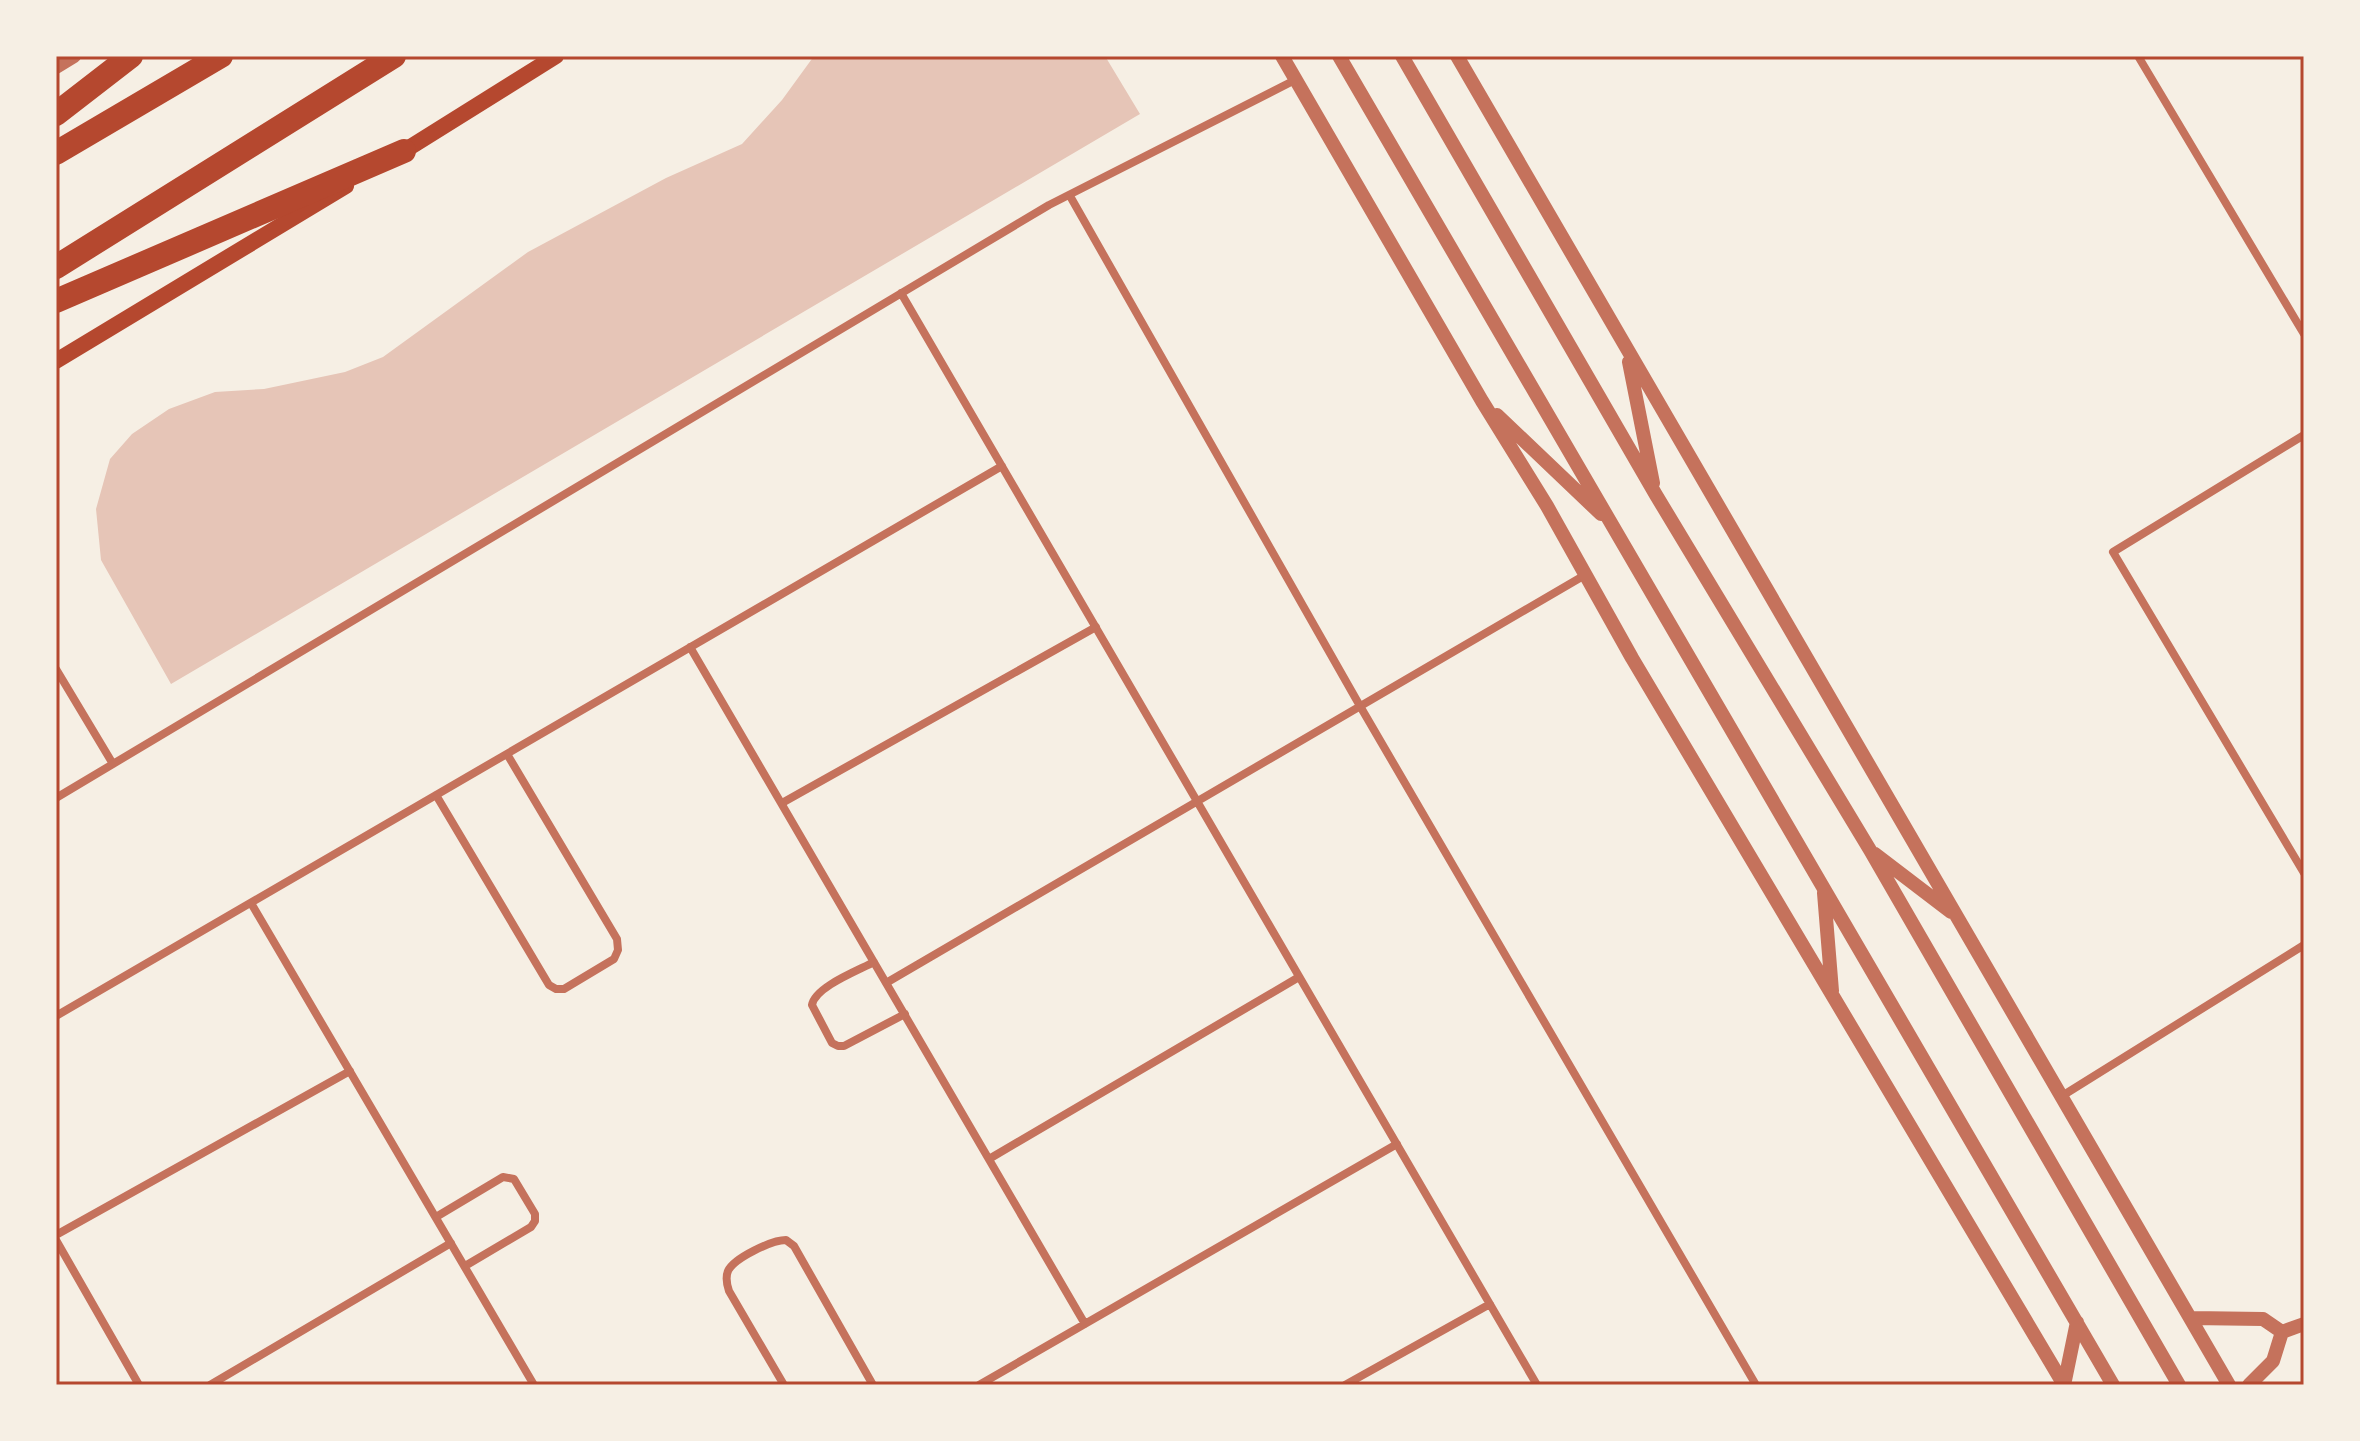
<svg xmlns="http://www.w3.org/2000/svg" width="2360" height="1441" viewBox="0 0 2360 1441" font-family="Quicksand,sans-serif">
<rect width="100%" height="100%" fill="#f6efe4"/>
<path fill="#e6c5b7" d="M814 56H1105L1140 114 171 684 101 560 96 509 110 459 132 434 169 409 215 392 264 389 345 372 383 357 528 252 666 178 742 144 782 100Z"/>
<g fill="none" stroke-linecap="round" stroke-linejoin="round">
<path stroke="#c5725c" stroke-width="8" d="M2138 56 2304 334
M1070 196 1360 706 1756 1385
M901 293 1537 1385
M2304 435 2113 552 2304 873
M690 647 1085 1324
M56 669 113 764
M436 795 549 985 556 989H564L614 959 618 950 617 939 507 754
M56 798 1049 205 1295 80
M782 803 1096 627
M251 903 534 1385
M874 962C857 971 815 987 812 1005L832 1043 838 1046H844L905 1014
M886 983 1585 575
M56 1016 1002 466
M2062 1096 2304 945
M989 1159 1299 977
M436 1217 503 1177 514 1179 535 1214V1221L531 1227 465 1266
M56 1235 350 1071
M56 1240 139 1385
M210 1385 451 1243
M784 1385 729 1291C727 1285 725 1278 728 1271 734 1258 772 1240 786 1240L794 1246 873 1385
M979 1385 1397 1144
M1345 1385 1490 1304"/>
<path stroke="#c5725c" stroke-width="14" d="M1282 56 1482 401 1547 506 1632 658 2064 1385
M1339 56 2113 1385
M1402 56 1656 495 1870 850 2179 1385
M1457 56 2229 1385
M56 67 74 56
M1629 362 1653 483
M1497 415 1601 514
M1875 854 1951 912
M1824 893 1832 991
M2192 1318 2263 1319 2282 1332
M2282 1332 2304 1324
M2064 1385 2077 1322
M2249 1385 2273 1361 2282 1332"/>
<path stroke="#b5482f" stroke-width="16" d="M396 156 556 56
M56 361 346 186"/>
<path stroke="#b5482f" stroke-width="24" d="M56 114 131 56
M56 153 221 56
M56 267 394 56
M56 301 404 151"/>
</g>
<rect width="2360" height="1441" fill="none" stroke="#f6efe4" stroke-width="116"/>
<rect x="58" y="58" width="2244" height="1325" fill="none" stroke="#b5482f" stroke-width="3"/>
</svg>
